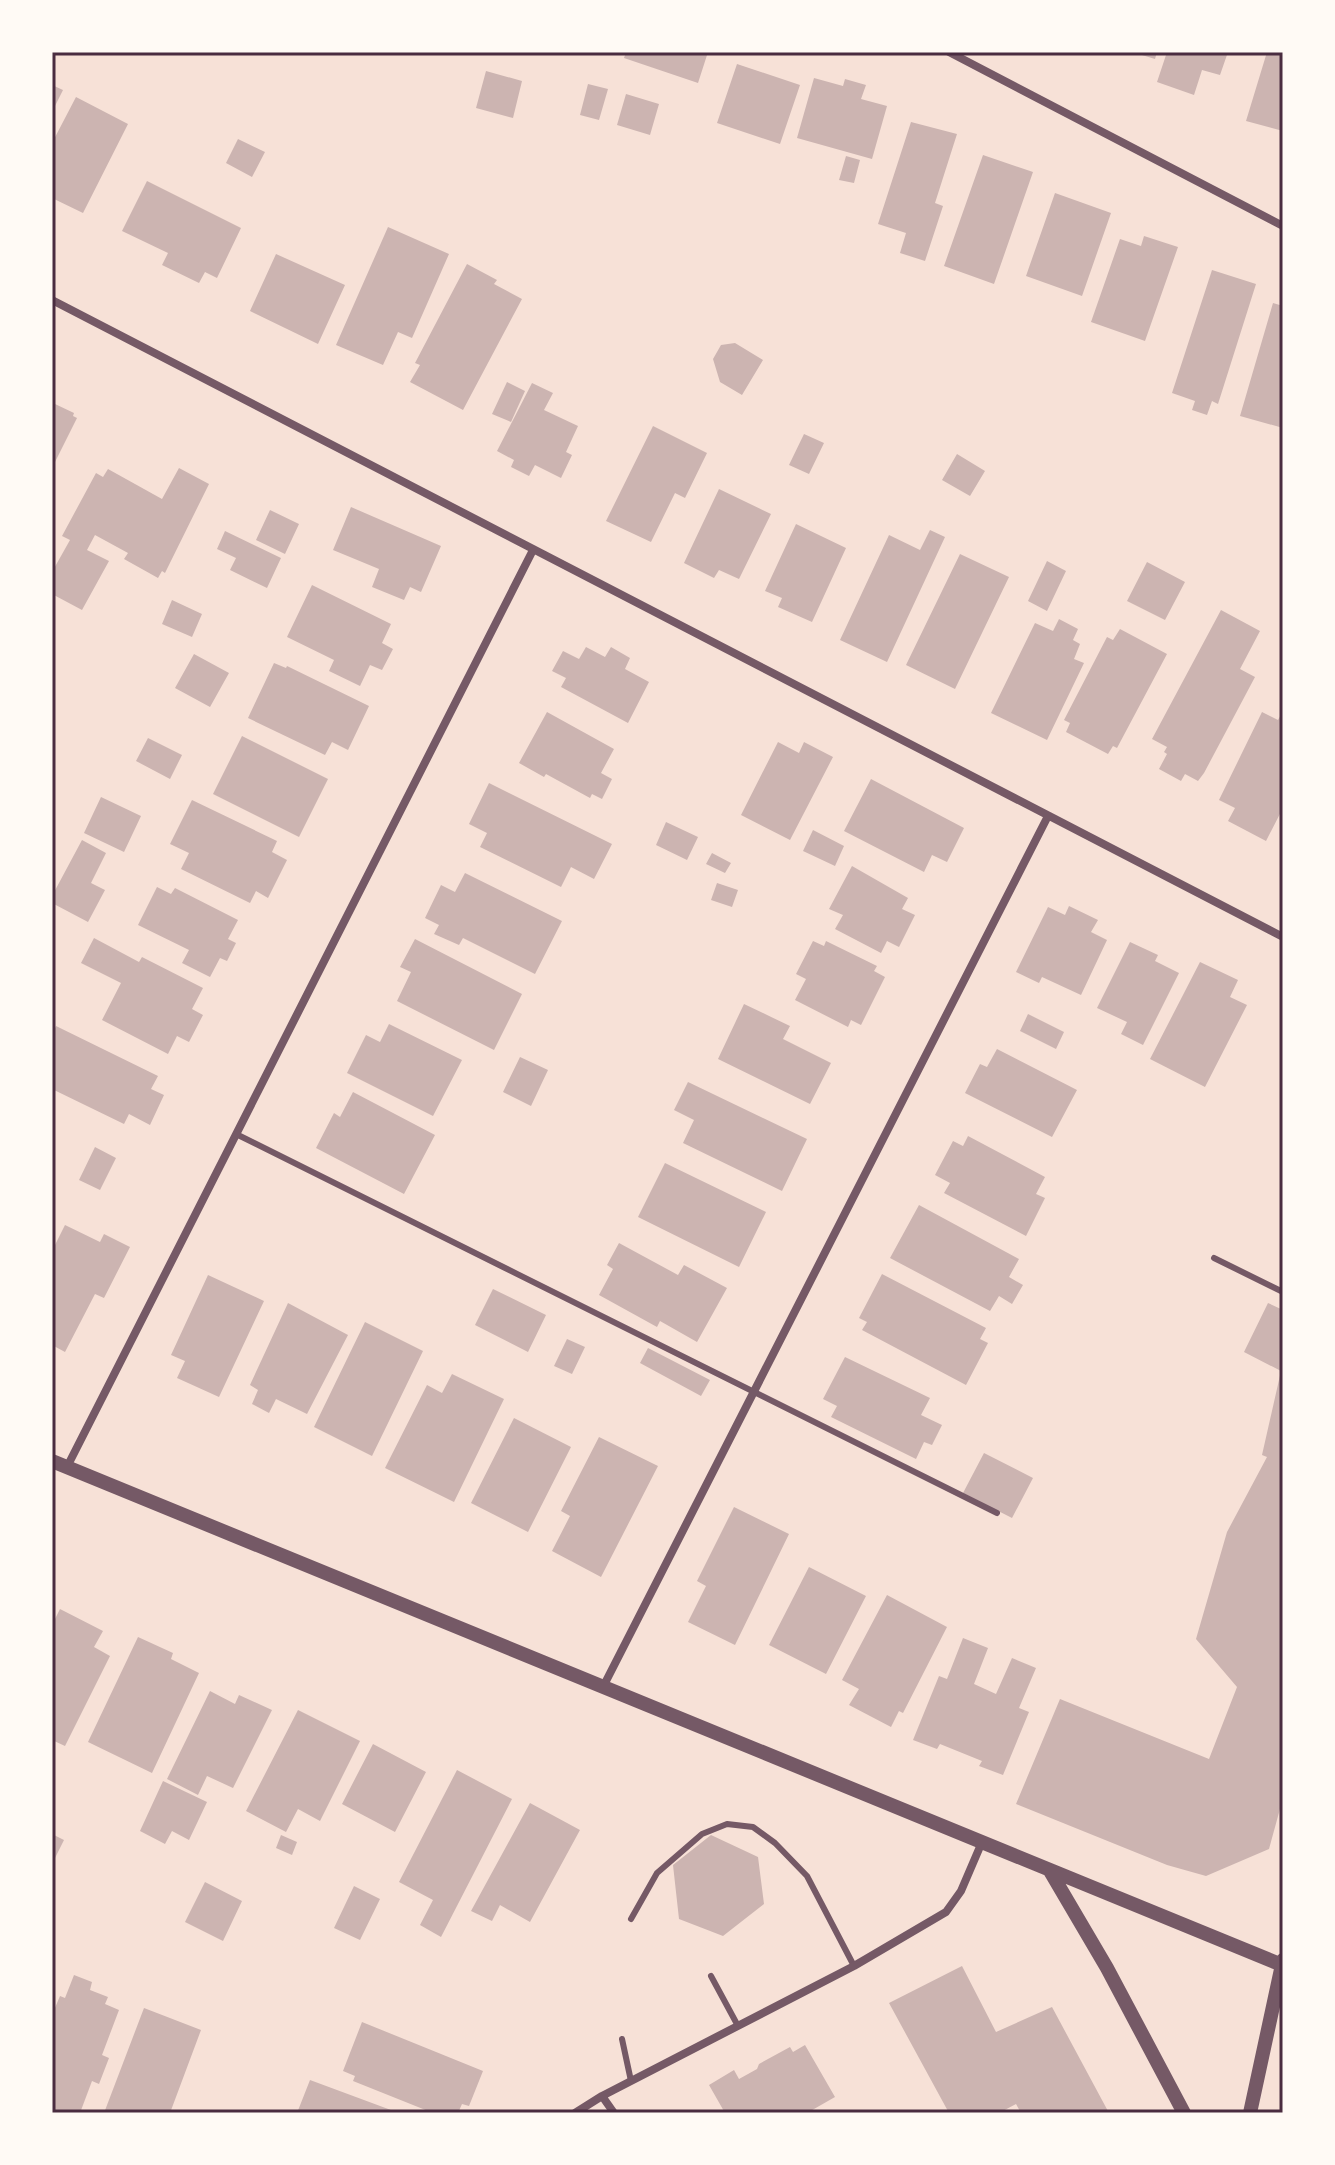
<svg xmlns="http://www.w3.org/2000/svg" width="1335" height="2165" viewBox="0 0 1335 2165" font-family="'IBM Plex Sans',sans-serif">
<rect width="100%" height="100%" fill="#f7e1d7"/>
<path fill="#ccb4b1" d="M626 52H708L698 83 624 58Z
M1132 52H1157L1155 59Z
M1167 52H1228L1220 75 1202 70 1194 95 1157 82Z
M1267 52H1283V131L1246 121Z
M737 64 800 85 780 144 717 123Z
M486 71 522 81 513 118 476 108Z
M814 78 843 86 845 79 866 85 861 99 887 106 872 159 797 138Z
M588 84 608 89 599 120 580 115Z
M52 85 63 90 52 112Z
M626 94 659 104 650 135 617 125Z
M76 97 128 124 83 213 52 198V143Z
M911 122 957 134 935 203 943 206 925 261 900 253 906 233 878 224Z
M238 139 265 152 252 177 226 163Z
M983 155 1033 172 994 284 944 266Z
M846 156 860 160 854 183 839 180Z
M147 181 241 228 217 278 205 272 199 283 162 265 168 253 122 231Z
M1055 193 1111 213 1082 296 1026 276Z
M388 227 449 254 412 338 398 332 383 365 336 345Z
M1144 236 1178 247 1145 341 1091 322 1120 239 1141 246Z
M276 254 345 285 318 344 250 311Z
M467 264 497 280 494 284 522 299 463 410 410 382 420 365 415 363Z
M1212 270 1256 284 1218 404 1212 401 1207 415 1192 410 1195 401 1172 393Z
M1273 303 1283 306V428L1240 416Z
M735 343 763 360 742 395 720 382 713 359 721 345Z
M507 382 525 391 511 422 492 414Z
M532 383 553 393 544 410 578 426 566 452 572 455 561 478 535 465 529 476 511 467 514 460 497 451Z
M55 404 74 413 73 416 77 418 52 468V405Z
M653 426 707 453 685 498 675 493 651 542 606 521Z
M804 434 824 443 809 474 789 465Z
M957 454 985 471 970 496 942 480Z
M179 468 209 484 165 573 162 571 158 578 124 559 128 553 95 535 87 550 109 561 82 610 52 594V572L70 540 62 536 96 473 103 477 108 469 162 499Z
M719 489 771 514 739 579 719 570 714 578 684 563Z
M351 507 441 546 421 592 410 587 404 600 372 587 379 569 333 550Z
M270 510 299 524 285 554 256 540Z
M796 524 846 548 812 622 778 607 782 598 765 591Z
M930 530 945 537 887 662 840 640 889 535 920 550Z
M225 531 281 558 267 588 230 570 236 558 217 549Z
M960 554 1009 577 955 689 906 665Z
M1047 561 1066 571 1047 611 1028 601Z
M1147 562 1185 582 1165 620 1127 601Z
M312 585 391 624 382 643 393 649 382 670 370 665 360 686 329 671 334 660 287 637Z
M172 600 202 614 192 637 162 624Z
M1221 610 1260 631 1240 669 1255 677 1204 773 1198 781 1185 774 1181 781 1159 769 1167 754 1164 752 1167 747 1152 739Z
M1059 619 1078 629 1073 640 1080 644 1074 659 1084 663 1047 740 991 713 1035 623 1053 631Z
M1120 629 1167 654 1117 748 1113 746 1108 754 1066 732 1070 723 1064 720 1107 637 1113 640Z
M586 647 605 657 611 647 630 658 625 669 649 682 628 723 561 687 566 678 552 671 563 651 579 659Z
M194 654 229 673 210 707 175 688Z
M274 663 286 668 287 666 369 706 348 750 332 742 325 755 248 718Z
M1283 711V808L1266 841 1228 821 1235 808 1219 800 1262 712 1278 720Z
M547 712 614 749 601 773 612 779 602 799 592 794 590 798 546 774 544 777 519 763Z
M242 736 328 779 299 837 213 794Z
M148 738 182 755 170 779 136 761Z
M778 742 799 753 804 742 833 757 790 840 741 815Z
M871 779 964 828 947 862 932 855 924 872 844 831Z
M489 783 612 844 594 879 571 867 561 887 480 847 487 833 469 824Z
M101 797 141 816 124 852 84 833Z
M192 800 277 841 272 852 287 860 268 898 256 891 250 903 181 869 189 853 170 844Z
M666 822 698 837 687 860 656 845Z
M813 830 844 846 835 866 803 851Z
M82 840 106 853 91 883 105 890 88 922 52 903V896Z
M712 853 731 863 725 873 706 864Z
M852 866 908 898 902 909 915 915 899 947 887 941 881 953 835 929 843 915 829 909Z
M465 873 562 921 535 974 463 938 459 945 434 934 439 925 425 918 441 885 455 892Z
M717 883 738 890 732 907 711 900Z
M157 887 171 894 175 888 238 920 228 939 236 943 227 961 220 958 210 977 182 963 189 950 138 925Z
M1069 906 1098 920 1091 932 1107 940 1081 995 1042 977 1039 983 1016 972 1048 907 1065 915Z
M94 938 139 962 142 957 203 988 192 1009 203 1015 189 1042 177 1036 168 1054 102 1020 121 983 81 963Z
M415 939 522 994 494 1050 397 1001 411 972 400 967Z
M813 941 824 946 826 941 877 966 874 971 885 977 861 1025 851 1020 848 1027 795 1000 806 979 796 974Z
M1130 942 1158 955 1155 961 1179 973 1143 1045 1121 1034 1127 1022 1097 1008Z
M1200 962 1238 980 1230 997 1247 1005 1205 1087 1150 1059Z
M744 1004 790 1026 783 1039 831 1063 810 1104 718 1059Z
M1028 1014 1064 1032 1056 1049 1020 1031Z
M389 1024 462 1060 433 1116 347 1073 366 1035 380 1042Z
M56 1026 158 1076 151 1089 164 1095 150 1125 129 1114 124 1124 52 1089V1035Z
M997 1049 1077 1090 1052 1137 965 1093 980 1064 987 1067Z
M520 1057 548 1070 531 1106 503 1092Z
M688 1082 807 1139 782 1191 683 1143 694 1120 674 1110Z
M353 1092 435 1135 404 1194 316 1148 334 1113 340 1117Z
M968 1136 1045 1177 1036 1194 1045 1198 1026 1236 944 1193 950 1183 935 1175 953 1141 963 1146Z
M95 1147 116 1158 100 1190 79 1180Z
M665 1163 766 1212 739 1267 638 1217Z
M919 1205 1019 1259 1009 1277 1023 1285 1012 1304 999 1296 990 1311 890 1258Z
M65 1225 100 1242 104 1234 130 1247 104 1298 95 1294 65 1352 52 1345V1251Z
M619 1243 678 1275 684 1265 727 1288 697 1342 660 1321 657 1327 599 1295 613 1269 607 1265Z
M882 1274 986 1328 980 1339 988 1343 966 1385 862 1330 867 1322 859 1318Z
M208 1275 264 1301 219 1397 177 1378 185 1361 171 1355Z
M493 1289 546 1315 528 1352 475 1325Z
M288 1303 348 1335 307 1414 276 1399 269 1413 252 1404 258 1390 250 1385Z
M1268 1303 1283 1310V1798L1269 1849 1206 1876 1167 1865 1016 1804 1060 1699 1209 1759 1237 1687 1196 1639 1227 1532 1267 1457 1262 1455 1281 1371 1244 1352Z
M365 1322 423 1351 372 1456 314 1427Z
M567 1339 585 1347 572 1374 554 1366Z
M648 1348 710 1380 701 1396 640 1363Z
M845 1357 930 1398 921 1415 942 1425 932 1445 924 1442 916 1459 831 1417 837 1406 823 1399Z
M452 1374 504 1399 454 1502 385 1468 427 1385 442 1393Z
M514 1418 571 1447 528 1532 471 1503Z
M599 1437 658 1466 601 1577 552 1551 570 1516 561 1511Z
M984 1453 1033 1478 1012 1518 963 1493Z
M734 1507 789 1534 735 1645 688 1622 706 1586 697 1581Z
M809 1567 866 1596 826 1674 769 1645Z
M887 1595 947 1627 903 1713 899 1711 891 1727 849 1705 859 1689 842 1680Z
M60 1609 103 1631 94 1647 110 1656 65 1746 52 1740V1625Z
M138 1637 173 1653 171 1659 199 1673 152 1773 88 1742Z
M963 1638 988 1648 974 1684 996 1694 1012 1658 1036 1668 1019 1708 1029 1712 1003 1775 979 1766 982 1761 940 1744 937 1749 913 1740 939 1676 947 1679Z
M210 1691 235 1704 239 1695 272 1710 233 1788 207 1776 198 1795 167 1779Z
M298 1710 360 1741 320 1821 298 1809 286 1832 246 1811Z
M373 1744 426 1772 395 1832 342 1804Z
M457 1770 512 1799 441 1937 420 1925 433 1900 399 1882Z
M163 1781 207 1802 189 1840 172 1831 165 1844 140 1831Z
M530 1803 580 1830 530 1922 500 1905 492 1921 471 1911Z
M52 1834 64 1840 52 1864Z
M281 1835 297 1842 292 1855 276 1848Z
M711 1835 758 1857 764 1904 723 1936 679 1919 673 1865Z
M205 1882 242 1901 223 1941 185 1922Z
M354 1886 380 1899 360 1940 334 1928Z
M962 1966 996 2032 1052 2007 1109 2113H1021L1016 2104 999 2113H949L889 2003Z
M74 1975 92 1982 90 1990 108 1997 105 2004 119 2010 102 2055 109 2058 99 2084 92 2081 80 2113H55L52 2112V2015L60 1996 65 1998Z
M144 2008 201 2030 170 2113H104Z
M362 2022 483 2071 469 2106 462 2104 458 2113H433L353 2081 355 2076 343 2071Z
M805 2045 835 2097 807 2113H725L709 2085 734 2070 739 2079 757 2069 759 2064 790 2047 793 2052Z
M310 2080 399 2113H297Z"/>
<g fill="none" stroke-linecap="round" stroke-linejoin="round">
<path stroke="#755966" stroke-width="6" d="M236 1134 997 1513
M1214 1258 1283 1292
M631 1919 657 1873 702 1834 727 1824 753 1827 775 1843 807 1876 854 1966
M711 1976 738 2026
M622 2039 631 2081"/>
<path stroke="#755966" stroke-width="8" d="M949 52 1283 226
M52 300 1283 937
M67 1467 533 550
M603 1687 1048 816
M602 2096 614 2113
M575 2113 602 2096 854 1966 946 1912 961 1891 982 1842"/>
<path stroke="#755966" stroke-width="14" d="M52 1461 1282 1965
M1050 1871 1107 1968 1184 2113
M1250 2113 1283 1960"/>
</g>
<rect width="1335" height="2165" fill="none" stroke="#fffaf5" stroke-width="108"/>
<rect x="54" y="54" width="1227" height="2057" fill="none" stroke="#4a2c40" stroke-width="3"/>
</svg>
